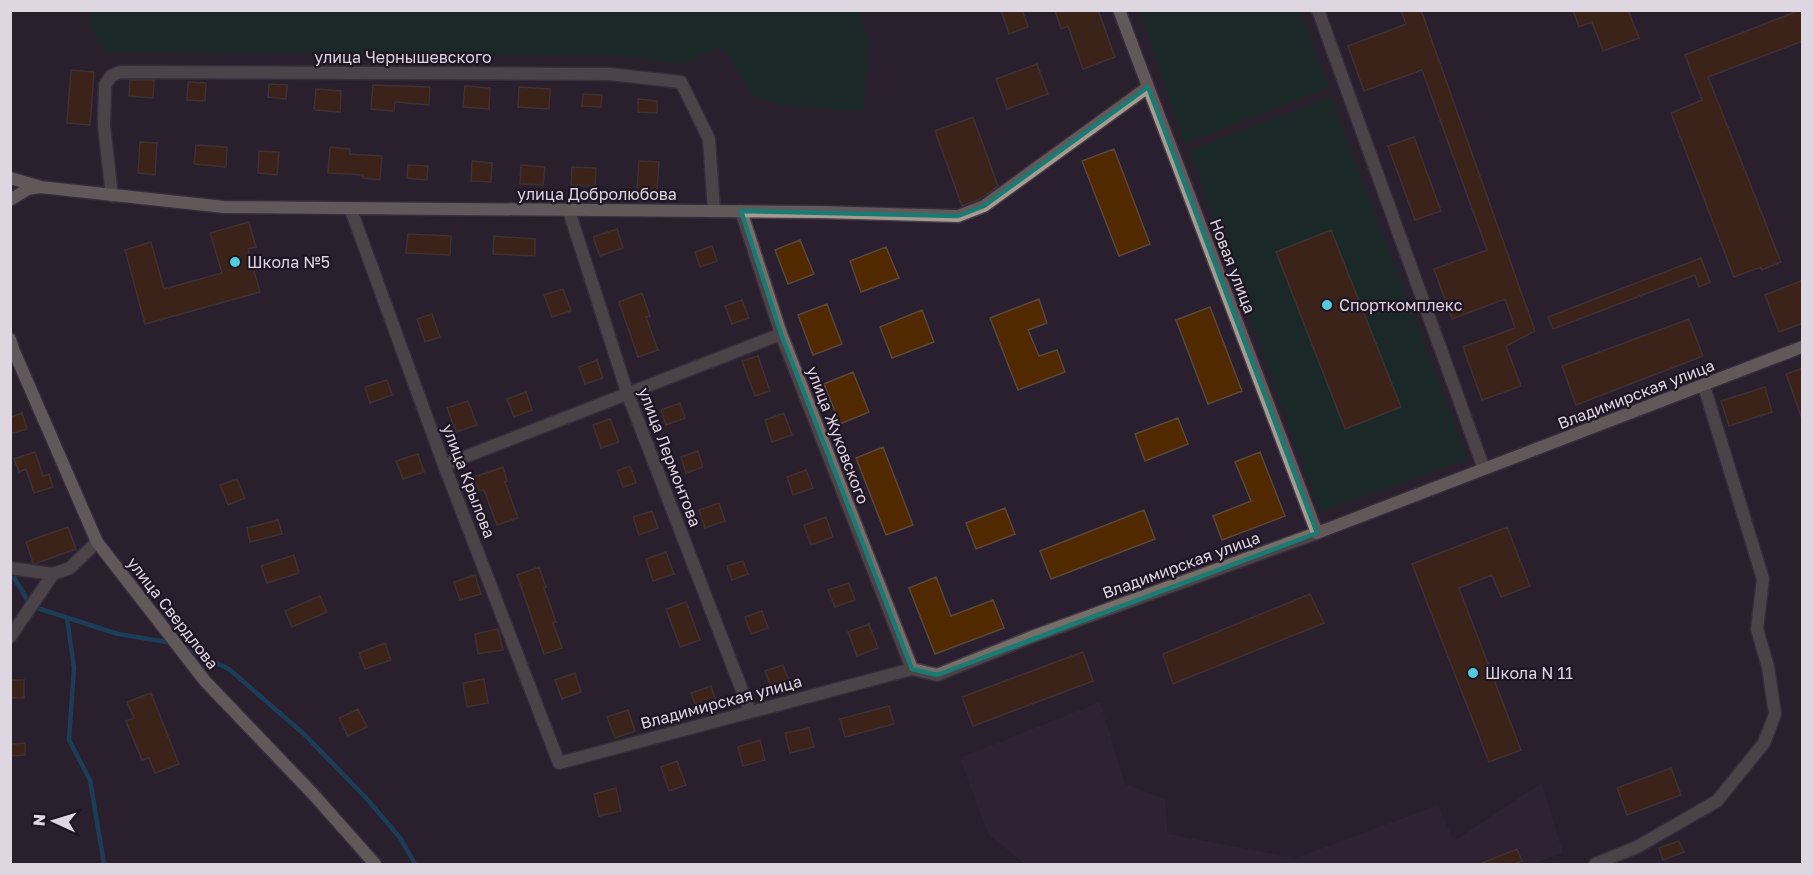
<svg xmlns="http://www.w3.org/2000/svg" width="1813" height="875" viewBox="0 0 1813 875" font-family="'Golos Text',sans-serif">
<rect width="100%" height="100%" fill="#291f2e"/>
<path fill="#35273b" d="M1100 702 1125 784 1165 799 1168 834 1296 858 1438 805 1454 841 1542 783 1563 853 1531 864H1025L988 834 960 758Z"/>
<path fill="#073722" d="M96 11 858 10 870 43 863 111 790 106 753 97 722 46 684 64 613 55 104 52 88 18Z
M1140 11H1300L1329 87 1184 144Z
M1331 97 1468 459 1320 512 1189 151Z"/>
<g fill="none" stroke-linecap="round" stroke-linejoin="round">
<path stroke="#09638a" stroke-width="4.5" d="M10 571 31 606 118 634 173 643
M67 618 74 668 69 740 90 780 104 864
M184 648 229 669 304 734 367 799 401 839 415 864"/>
</g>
<path fill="#512900" stroke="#58473a" stroke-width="1.5" d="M1001 10H1022L1028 27 1009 34Z
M1055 10H1098L1115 57 1083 69 1068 26 1061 29Z
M1401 10H1421L1535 331 1506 346 1521 386 1482 400 1463 347 1515 328 1505 299 1452 319 1434 269 1487 250 1422 70 1364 91 1348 46 1406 24Z
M1573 10H1628L1639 38 1603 51 1592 22 1579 27Z
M1800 10H1803V41L1708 77 1781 262 1762 270 1761 267 1734 277 1671 113 1702 100 1685 55Z
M1037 64 1048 94 1007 109 996 79Z
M71 70 94 72 90 125 67 123Z
M130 80H154L153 98 129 96Z
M188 82 206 83 205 101 187 100Z
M269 84 287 85 286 99 268 97Z
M373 85 430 87 429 105 395 102 394 111 371 109Z
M465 86 490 88 489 109 463 107Z
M519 87 550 89 549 109 518 107Z
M316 89 341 91 340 112 314 110Z
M583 94 602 95 601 107 582 106Z
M638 99 657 101V113L638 112Z
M973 117 998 186 980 199 962 206 935 131Z
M1414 137 1441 211 1415 220 1388 146Z
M140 142 157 143 155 175 138 173Z
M196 145 227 147 226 167 194 164Z
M330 147 350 149V154L382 156 380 180 363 178V175L328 173Z
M1114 149 1150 244 1119 256 1082 161Z
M259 151 279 152 277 175 258 173Z
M472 161 492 163 491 182 471 181Z
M639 161 659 162 657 191 637 190Z
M408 165 428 166 427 180 407 178Z
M521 165 545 167 543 185 520 184Z
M572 167 596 168 595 186 571 185Z
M249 222 256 247 248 249 260 292 145 324 125 250 151 242 164 289 222 273 210 233Z
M617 229 623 248 600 256 593 237Z
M1331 230 1401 407 1345 429 1276 252Z
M408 234 451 236 450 255 406 253Z
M494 236 535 239V256L493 254Z
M800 240 814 274 788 284 775 250Z
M712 246 717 261 700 267 695 252Z
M886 247 899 278 861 292 850 261Z
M1701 258 1710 282 1699 287 1695 275 1553 329 1548 317Z
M1803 280V323L1779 332 1765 295Z
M563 289 571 311 552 317 544 295Z
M642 293 650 316 646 317 658 350 638 357 619 302Z
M1039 299 1047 323 1028 330 1039 356 1057 350 1065 372 1018 390 990 318Z
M742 300 749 318 732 324 725 306Z
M827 304 842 344 813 355 798 315Z
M1210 307 1242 391 1208 404 1176 320Z
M922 310 934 342 892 358 880 327Z
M432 314 440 337 425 342 417 319Z
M1689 319 1703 356 1576 405 1562 366Z
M758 356 770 391 755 396 742 361Z
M597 360 603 378 585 384 579 367Z
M1803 368V416H1801L1786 374Z
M853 372 869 412 840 424 824 384Z
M387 380 392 395 370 403 365 387Z
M1765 387 1772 412 1729 426 1721 401Z
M526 392 532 410 514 417 507 399Z
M468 401 477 425 456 432 447 408Z
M680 403 685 418 666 425 661 410Z
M22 413 27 429 10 434V417Z
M784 413 792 435 772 442 765 420Z
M1178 418 1188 444 1145 461 1135 434Z
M610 419 619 442 601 448 593 425Z
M883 447 913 525 886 535 856 458Z
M698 451 703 467 686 473 681 457Z
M35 452 43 476 49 474 53 487 34 493 26 469 19 472 14 459Z
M1260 452 1285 516 1222 540 1213 516 1251 501 1235 462Z
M418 454 424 472 403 479 396 461Z
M630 466 636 483 623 487 617 471Z
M503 467 507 481 505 482 518 518 497 525 484 490 479 491 474 477Z
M806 470 813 488 793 495 787 477Z
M237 479 245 498 228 505 220 485Z
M719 503 725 521 705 528 699 510Z
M1005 508 1015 534 976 549 966 523Z
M1144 510 1155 539 1051 579 1040 551Z
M652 511 658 528 639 535 633 517Z
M826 517 833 537 811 545 804 525Z
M278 520 282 534 250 542 247 528Z
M68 527 76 549 37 563H33L26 542Z
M1507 527 1530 586 1501 597 1492 575 1459 588 1521 750 1489 762 1412 564Z
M666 552 674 574 653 581 646 559Z
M294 555 299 573 267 583 261 566Z
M743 561 748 574 732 580 727 566Z
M539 567 546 587 544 588 556 622 553 623 562 648 544 654 517 575Z
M475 575 481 594 460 600 454 582Z
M936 577 951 616 993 600 1004 628 935 654 909 588Z
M849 583 855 600 835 607 828 590Z
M1310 594 1324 623 1173 684 1163 654Z
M320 596 327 612 292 627 285 611Z
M686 602 700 640 680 647 666 609Z
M762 611 768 628 751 634 745 617Z
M869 624 878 648 857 656 848 632Z
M498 629 503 650 478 654 475 634Z
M385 643 391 660 365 669 359 653Z
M1083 652 1093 681 973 726 962 697Z
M783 665 789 681 771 687 765 671Z
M575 673 581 692 562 699 555 680Z
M484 679 488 703 467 707 463 683Z
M11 680H24V698H11Z
M711 686 717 704 698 711 691 693Z
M151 693 179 764 155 773 149 758 142 760 126 721 134 718 127 702Z
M889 706 894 724 845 737 840 719Z
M358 709 367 727 348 736 339 718Z
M628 710 635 731 615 738 607 717Z
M809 728 814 747 790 753 785 733Z
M760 740 765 760 743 766 738 747Z
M25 743V755L11 756V744Z
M677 761 686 785 669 791 661 767Z
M1671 768 1681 795 1627 815 1617 788Z
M616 788 621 811 599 816 594 794Z
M1679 841 1684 852 1663 860 1659 848Z
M1517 849 1522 861 1514 864H1480Z"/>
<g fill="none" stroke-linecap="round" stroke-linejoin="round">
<defs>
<path id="street" d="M1318 10 1484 469
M112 196 104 126 105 85 111 76 120 72 609 74 681 82 709 139 714 211
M351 210 444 465 559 763 912 669 937 675 1032 637 1317 533
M569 211 628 395 750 711
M741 211 781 334 912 669
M444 465 781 334
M10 568 53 574 10 637
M53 574 70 568 97 542
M1595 864 1637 847 1717 801 1764 743 1775 714 1768 667 1757 629 1763 579 1704 386"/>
<path id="secondary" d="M1119 10 1317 533 1802 347
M10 178 38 186
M10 200 28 189 40 187 224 207 822 212 958 216 984 206 1148 87
M10 339 13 349 97 542 205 681 313 794 375 864"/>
</defs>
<use href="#street" stroke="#463c4b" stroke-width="15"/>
<use href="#secondary" stroke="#463c4b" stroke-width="15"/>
<use href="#street" stroke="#766f68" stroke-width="12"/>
<use href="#secondary" stroke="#a69b8f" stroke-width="12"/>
</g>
<path d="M0 0H1813V875H0ZM1148 87 1317 533 937 675 912 669 781 334 741 211 958 216 984 206Z" fill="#291f2e" fill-opacity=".55" fill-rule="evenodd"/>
<path fill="none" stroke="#197b74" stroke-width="4.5" stroke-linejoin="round" d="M1148 87 1317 533 937 675 912 669 781 334 741 211 958 216 984 206Z"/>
<g fill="#53cbdb" stroke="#201524" stroke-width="2">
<circle cx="235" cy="262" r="6"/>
<circle cx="1327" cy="305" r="6"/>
<circle cx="1473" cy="673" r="6"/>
</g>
<g text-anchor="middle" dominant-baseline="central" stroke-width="4.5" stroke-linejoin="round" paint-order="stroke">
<g font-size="16" fill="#ded7e1" stroke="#201524">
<text x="403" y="57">улица Чернышевского</text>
<text x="597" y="194">улица Добролюбова</text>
<text transform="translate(1233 266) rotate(69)">Новая улица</text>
<text transform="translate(1636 394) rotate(-21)">Владимирская улица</text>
<text transform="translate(838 435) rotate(69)">улица Жуковского</text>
<text transform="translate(670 457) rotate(69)">улица Лермонтова</text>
<text transform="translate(469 481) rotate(69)">улица Крылова</text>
<text transform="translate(1181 565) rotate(-20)">Владимирская улица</text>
<text transform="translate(173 613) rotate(52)">улица Свердлова</text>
<text transform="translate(721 702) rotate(-15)">Владимирская улица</text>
</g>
<g font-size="16" fill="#ded7e1" stroke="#201524" text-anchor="start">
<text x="247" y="262">Школа №5</text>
<text x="1339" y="305">Спорткомплекс</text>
<text x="1485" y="673">Школа N 11</text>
</g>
</g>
<rect width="1813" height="875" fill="none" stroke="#ded7e1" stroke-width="24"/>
<g transform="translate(54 821) rotate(274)" stroke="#201524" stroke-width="4.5" paint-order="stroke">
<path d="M0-4.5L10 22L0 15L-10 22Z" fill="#ded7e1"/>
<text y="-9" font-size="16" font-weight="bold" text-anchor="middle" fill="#ded7e1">N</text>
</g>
</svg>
